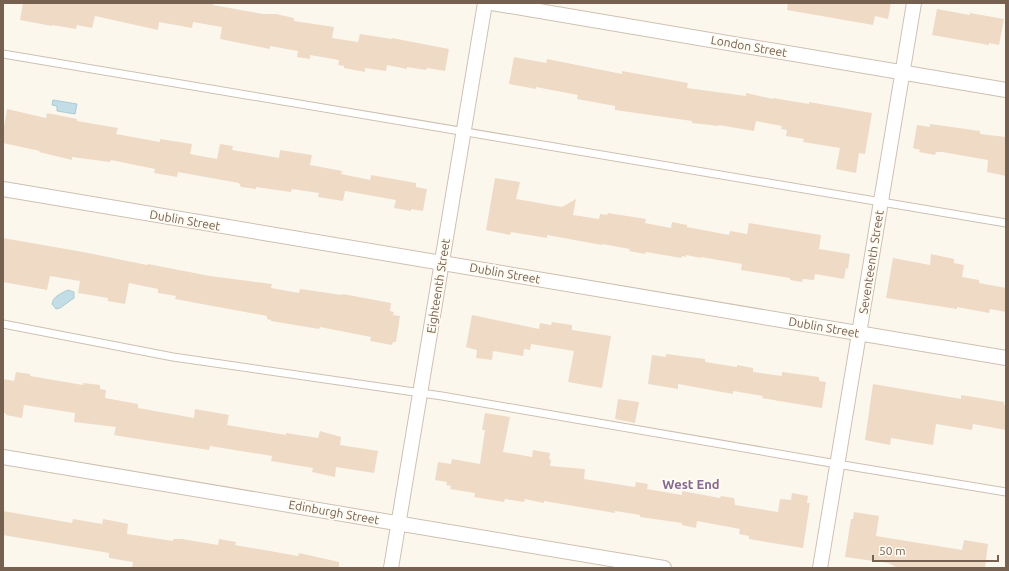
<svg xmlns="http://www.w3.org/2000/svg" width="1009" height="571" viewBox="0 0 1009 571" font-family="Ubuntu,sans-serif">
<rect width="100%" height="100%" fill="#fcf7ed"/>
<path fill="#c2dde5" stroke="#a9cbd6" d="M53 100 77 104 75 114 57 111V106L52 105Z
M68 290 74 292V298L60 308 56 309 52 304C53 296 62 293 68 290Z"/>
<path fill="#efdac6" d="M23 3H213V5L263 14H276L294 18V21L334 27 332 38 358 42 360 34 392 39V38L449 49 445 71 427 68 426 70 407 67V69L387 65 386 71 365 68V72L344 68V66L338 65 339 60 310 55V59L297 57 298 51 270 46V49L220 39 222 27 193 22 192 28 159 22 158 30 95 16 92 28 77 25 76 29 52 25V26L20 20Z
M788 3H891L888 19 875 16 873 25 787 10Z
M937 9 970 15V13L1004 19 999 45 989 43V45L932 35Z
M514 57 546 63 547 59 622 74V71L688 83 687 88 746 96V93L773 99V98L809 104V102L872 113 865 154 859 153 856 173 836 169 840 148 803 142 804 139 786 136 787 130 781 129 782 126 756 121 754 131 719 125V126L692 123V121L615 110V106L577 99 578 95 536 87V89L509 84Z
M7 109 46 118 47 113 77 119V121L118 128 116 134 160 142V139L192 144 190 154 217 159 220 144 233 146 232 150 279 158 280 150 312 155 310 165 342 171 341 174 370 180 371 175 416 183V187L427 189 423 211 411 209V211L394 208 396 200 345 191 343 201 318 197 319 193 292 189 291 192 256 187V189L241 187 239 183 178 172 177 177 154 173 155 169 111 160 110 162 72 157V160L39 152 40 151 3 143V133Z
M930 124 980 131V134L1006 137V176L987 172 988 160 942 152H936L935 155 919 152 920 150 913 148 917 125 930 127Z
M495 178 520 182 516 199 562 207 576 199 573 215 599 219 600 214 607 215 608 213 646 219 645 223 671 228 672 222 687 225V227L729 235 730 231 747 234 749 223 821 235 819 249 850 254 848 269 846 268 844 279 815 274 814 280 803 279 802 282 790 280V278L741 270 742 264 701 257V258L686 255V257L682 256 681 258 646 252 645 254 629 251 630 249 602 244V245L547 235V238L511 232 510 235 486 230Z
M3 238 83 252 147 265 148 264 210 276 272 284 271 288 299 293 300 289 342 295 343 294 391 303 390 311 394 312 393 315 400 316 396 342H393L392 345 370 341 371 337 320 327 319 329 271 321V320L267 319V316L175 299 176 296 158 293V289L129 283 125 304 108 301V298L78 293 80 281 50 276 47 290 3 282Z
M931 254 954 259V263L964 265 962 277 979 280V283L1006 288V312L990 309 989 313 957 307V309L886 298 893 258 930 265Z
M472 315 539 329 540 323 551 325 552 322 572 325V330L611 336 602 388 568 382 574 351 531 344 530 350 524 349 523 356 493 351 492 360 476 358 477 350 466 347Z
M666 354 705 359V362L737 367V365L753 368V372L782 376V372L819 377V381L826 382 822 408 779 401 762 398 763 396 733 391V394L678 384V389L648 384 652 355 666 357Z
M16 372 30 374V376L83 385V383L100 385V389L106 390 105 398 138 404V408L194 418 195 409 229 415 227 425 286 435V433L318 438 320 431 341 437 340 445 378 451 374 473 336 467 335 477 312 472 313 468 271 461 272 456 210 446 209 450 125 437 114 435 116 427 74 422 75 413 24 405 22 418 6 415V413H3V379L14 381Z
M873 384 961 399V395L1004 402V405L1006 406V430L973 424 972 430 936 424 933 445 891 438 890 445 865 440Z
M618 399 639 402 635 423 615 419Z
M485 413 510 417 503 452 532 457 533 450 550 453 549 459 551 460 550 466 585 469 584 479 635 487 636 482 648 484 647 489 682 495V491L720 498 721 496 734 498 735 505 778 512 780 499 791 500 792 493 808 496 807 503H810L803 548 749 539V536L739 534 740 529 697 521 696 528 682 525V523L640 517V515L615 511V513L544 501V503L525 499 524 502 505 499 504 502 474 497 475 493 450 489 451 486 446 485 447 482 435 480 438 462 451 464 452 459 480 464 485 430H482Z
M3 511 72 523 73 519 102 524 103 519 119 522 128 524 127 534 173 541V539H182L218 545 219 539 236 542 235 545 298 556 299 553 339 562V568H132L133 562 109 558V553L3 535Z
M854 512 879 516 876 536 962 550 964 540 988 544 985 568 896 567 888 563 845 557 851 519H853Z"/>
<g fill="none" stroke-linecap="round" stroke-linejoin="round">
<defs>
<path id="lane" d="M3 54 1006 223
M3 324 173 357 442 396 837 464 1006 492"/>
<path id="street" d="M492 3 1006 90
M3 189 1006 358
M3 457 664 568
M391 568 485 3
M820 568 914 3"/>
</defs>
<use href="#lane" stroke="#cec0b2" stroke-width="9"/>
<use href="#street" stroke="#cec0b2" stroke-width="16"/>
<use href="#lane" stroke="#fff" stroke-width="7"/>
<use href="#street" stroke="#fff" stroke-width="14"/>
</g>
<g text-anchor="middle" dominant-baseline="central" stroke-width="4" stroke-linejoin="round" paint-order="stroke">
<g font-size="12" fill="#766150" stroke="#fefbf3">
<text transform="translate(749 46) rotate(10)">London Street</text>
<text transform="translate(185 220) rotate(10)">Dublin Street</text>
<text transform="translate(871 262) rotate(-81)">Seventeenth Street</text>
<text transform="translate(505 273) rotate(10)">Dublin Street</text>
<text transform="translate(438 286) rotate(-81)">Eighteenth Street</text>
<text transform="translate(824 327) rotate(10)">Dublin Street</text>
<text transform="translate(334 512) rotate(10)">Edinburgh Street</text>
</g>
<g font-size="13" font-weight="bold" fill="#876991" stroke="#fefbf3">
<text x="691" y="484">West End</text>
</g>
</g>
<rect width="1009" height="571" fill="none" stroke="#766150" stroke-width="8"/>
<path d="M873 555v6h125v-6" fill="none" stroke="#766150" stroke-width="2"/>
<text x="879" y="555" font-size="12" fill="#766150" stroke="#fefbf3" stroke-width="3" paint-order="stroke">50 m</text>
</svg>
